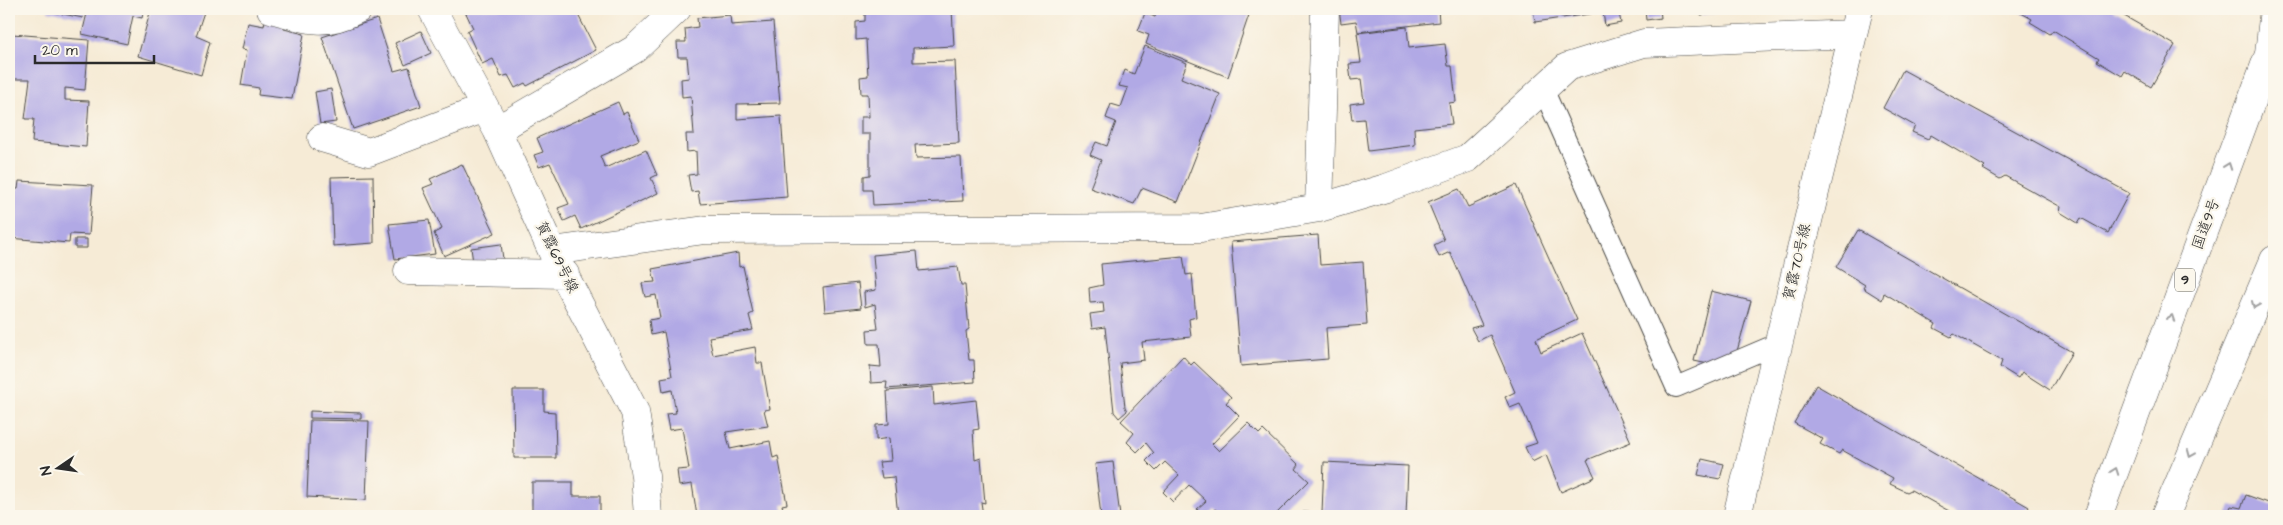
<svg xmlns="http://www.w3.org/2000/svg" width="2283" height="525" viewBox="0 0 2283 525" font-family="'Architects Daughter','Klee One',sans-serif">
<rect width="100%" height="100%" fill="#fbf7ec"/>
<filter id="ink" filterUnits="userSpaceOnUse"><feTurbulence type="fractalNoise" baseFrequency=".02" numOctaves="2"/><feDisplacementMap in="SourceGraphic" scale="10" xChannelSelector="R" yChannelSelector="G"/><feConvolveMatrix kernelMatrix="1 2 1 2 8 2 1 2 1" color-interpolation-filters="sRGB"/></filter>
<filter id="wash" filterUnits="userSpaceOnUse"><feTurbulence type="fractalNoise" baseFrequency=".0096" numOctaves="4" result="noise"/><feDisplacementMap in="SourceGraphic" scale="20" xChannelSelector="R" yChannelSelector="G"/><feGaussianBlur stdDeviation="1.12" result="paint"/><feColorMatrix in="noise" values="0 0 0 0 0 0 0 0 0 0 0 0 0 0 0 0 0 1.4 0 .05"/><feComposite in="paint" operator="in"/></filter>
<g filter="url(#wash)">
<rect width="100%" height="100%" fill="#f6ebd6"/>
<g id="blocks">
<path fill="#b1a9e5" d="M49 9H85L83 18 48 11Z
M88 9H144L142 18 133 16 127 44 82 34Z
M151 9H205L196 36 210 42 201 75 138 56Z
M464 9H538L539 11 544 9H575L596 50 527 86 525 83 515 88 508 75 501 77 493 59 482 64 467 31 473 28Z
M865 9H952L954 46 913 48V62L955 61 959 143 915 145 916 158 961 157 963 201 873 205 872 190H864V176L870 175V134H861V117H869L868 94H861L860 77 868 76 866 39 856 40V22L865 21Z
M1158 9H1251L1228 77 1146 44 1149 35 1138 31 1145 13 1155 17Z
M1339 9H1438L1439 22 1358 32 1356 21 1341 23Z
M1533 9H1643V10L1619 13 1621 23 1605 26 1603 12 1535 22Z
M1645 9H1660L1661 18 1646 20Z
M1700 9H1714L1715 13 1701 15Z
M2014 9H2112L2175 45 2151 87 2125 71 2122 76 2097 61 2099 58 2053 30 2050 34 2030 22 2032 19Z
M730 15 731 25 773 22 780 103 737 104V119L781 116 787 197 700 204 698 191 691 192 688 175 697 174 696 151 687 152 686 134H694L691 96 682 97 681 79 689 78 687 57H678L677 42H686L685 29 698 27 697 18Z
M377 19 394 71 409 67 421 106 353 129 322 37Z
M265 20 284 25V29L304 34 292 99 258 95 259 88 241 85 247 50 242 49 248 23 264 26Z
M1407 27 1409 48 1445 44 1448 66H1452L1456 102 1449 103 1452 124 1414 128 1415 145 1368 151 1364 119 1352 120 1350 104 1364 102 1361 79 1351 80 1349 64 1361 63 1357 33Z
M421 31 431 53 405 65 395 43Z
M12 34 89 40 85 90 65 88V100L89 101 86 147 32 142 34 119H25L30 79H9Z
M1145 46 1187 63 1181 78 1220 94 1178 202 1142 188 1134 204 1090 188 1101 160 1090 155 1096 142 1107 146 1116 122 1106 118 1111 104 1121 107 1128 88 1119 86 1125 70 1134 74Z
M1903 70 2129 193 2108 233 2081 218 2078 223 2060 212 2061 207 2005 176 2000 179 1983 169 1985 167 1931 135 1928 139 1912 132 1915 126 1883 108Z
M331 89 336 122 320 124 315 92Z
M618 102 623 114 627 112 639 140 600 156 605 168 646 150 657 175 651 178 658 193 581 229 575 216 564 221 558 208 569 204 550 163 539 167 534 155 543 152 537 138Z
M462 164 495 233 444 256 434 233 442 229 423 188 433 184 430 179Z
M373 176 374 243 333 246 331 177Z
M19 181 93 185 89 235 70 234 69 243 9 238V189H18Z
M1516 185 1577 320 1536 339 1541 352 1582 333 1631 442 1587 460 1595 477 1561 492 1546 455 1532 462 1525 447 1537 443 1520 404 1510 408 1505 397 1515 392 1490 335 1478 341 1471 328 1482 325 1450 252 1439 257 1434 245 1444 240 1428 202 1459 189 1468 207Z
M429 220 435 254 395 259 389 224Z
M1858 230 2072 352 2050 390 2022 372 2018 378 2000 367 2002 361 1954 334 1951 337 1934 328 1936 324 1884 293 1882 300 1863 288 1865 285 1836 267Z
M1318 235 1320 265 1363 262 1367 325 1326 328 1328 359 1241 366 1231 242Z
M75 239H87V248H75Z
M501 244 503 259 473 262 471 248Z
M917 251 919 271 958 267 961 285H965L969 329 966 331 969 360H974L975 382 886 389 887 382 871 383 870 366 881 367 879 344H868L867 330 878 329 875 304 865 307 864 292 876 290 873 255Z
M738 253 739 267 743 266 753 313 749 315 753 330 709 337 713 355 755 347 757 363H762L770 409 764 410 768 426 726 432 730 449 770 441 773 458 778 456 787 504 782 505 785 516H697L692 484 679 486 677 470 689 469 682 428 669 430 666 414 676 413 672 390 663 392 661 378 672 376 664 332 651 335 649 320 660 318 656 295 645 297 642 283 655 282 652 269Z
M1183 256 1186 275 1192 274 1196 317 1189 319 1191 337 1142 342 1144 360 1120 363 1125 407 1127 411 1119 418 1114 412 1105 327 1092 329 1090 314 1104 312 1103 302 1090 303 1089 288 1103 285 1101 264Z
M858 283 861 308 825 312 823 287Z
M1711 291 1751 301 1732 369 1694 361Z
M1183 356 1191 365 1194 362 1231 397 1226 403 1239 416 1212 444 1219 451 1248 423 1259 434 1263 430 1299 465 1296 469 1309 481 1274 516H1223L1215 509 1208 516H1204L1197 509 1206 501 1189 485 1173 502 1163 492 1179 475 1165 462 1156 471 1146 461 1154 453 1146 443 1137 452 1127 442 1134 433 1121 421Z
M1816 385 2029 507 2024 516H1958L1911 490 1907 492 1890 484 1893 478 1842 450 1839 454 1820 444 1823 439 1794 423Z
M933 387 934 405 976 400 979 429 973 430 975 460 981 458 985 503 981 502 983 516H898L894 477 882 478 879 462 891 461 889 438 876 440V425L889 424 887 391Z
M513 390H544V411L555 412 556 458H514Z
M310 411 361 413V419L310 418Z
M310 420 369 421 366 500 307 497Z
M1702 459 1724 464 1720 479 1698 475Z
M1113 462 1120 516H1101L1095 464Z
M1324 462 1408 466 1406 516H1303V512L1322 513Z
M532 482H573V496H600V516H532Z
M2246 495 2274 505V516H2227L2231 506 2241 508Z"/>
</g>
</g>
<g filter="url(#ink)">
<use href="#blocks" fill-opacity="0" stroke="#494845" stroke-width="1"/>
<g fill="none" stroke-linecap="round" stroke-linejoin="round">
<defs>
<path id="service" d="M1543 89 1676 387 1777 344"/>
<path id="minor" d="M271 9C307 19 323 27 358 9
M432 9 497 130 552 251 635 412 645 476 648 516
M497 130 635 49 677 9
M322 138 369 152 485 108
M1319 208 1386 188 1468 158 1567 67 1644 43 1852 34
M552 251 705 230 1201 228 1319 208 1325 9
M408 271 565 274
M1737 516 1859 9"/>
<path id="trunk" d="M2269 54 2274 9
M2098 516 2269 54 2274 45
M2165 516 2274 260"/>
</defs>
<use href="#service" stroke="#494845" stroke-width="22"/>
<use href="#minor" stroke="#494845" stroke-width="29"/>
<use href="#trunk" stroke="#494845" stroke-width="29"/>
<use href="#service" stroke="#fff" stroke-width="20"/>
<use href="#minor" stroke="#fff" stroke-width="28"/>
<use href="#trunk" stroke="#fff" stroke-width="28"/>
</g>
<defs><path id="oneway-chevron" d="M-2-3.5L2.5 0L-2 3.5" fill="none" stroke-width="1.6" stroke-linecap="round" stroke-linejoin="round" transform="scale(1.25)"/></defs>
<g stroke="#a0a0a0">
<use href="#oneway-chevron" transform="translate(2228 166) rotate(-70)"/>
<use href="#oneway-chevron" transform="translate(2255 305) rotate(113)"/>
<use href="#oneway-chevron" transform="translate(2171 318) rotate(-70)"/>
<use href="#oneway-chevron" transform="translate(2191 454) rotate(113)"/>
<use href="#oneway-chevron" transform="translate(2115 471) rotate(-70)"/>
</g>
</g>
<g text-anchor="middle" dominant-baseline="central" stroke-width="4.5" stroke-linejoin="round" paint-order="stroke">
<rect fill="#fbf7ec" stroke="#696865" stroke-width="1" x="2175" y="268.5" width="20" height="23" rx="4"/>
<g font-size="14" font-weight="bold" fill="#2b2b2b">
<text x="2185" y="280">9</text>
</g>
<g font-size="15" fill="#2b2b2b" stroke="#fbf7ec">
<text transform="translate(2206 224) rotate(-70)">国道9号</text>
<text transform="translate(557 257) rotate(64)">賀露69号線</text>
<text transform="translate(1797 262) rotate(-77)">賀露70号線</text>
</g>
</g>
<rect width="2283" height="525" fill="none" stroke="#fbf7ec" stroke-width="30"/>
<g transform="translate(58 468) rotate(257)" stroke="#fbf7ec" stroke-width="4" paint-order="stroke">
<path d="M0-4L9 19L0 12L-9 19Z" fill="#2b2b2b"/>
<text y="-8" font-size="14" font-weight="bold" text-anchor="middle" fill="#2b2b2b">N</text>
</g>
<path d="M35 55v8h119v-8" fill="none" stroke="#2b2b2b" stroke-width="2.5"/>
<text x="42" y="55" font-size="15" fill="#2b2b2b" stroke="#fbf7ec" stroke-width="4" paint-order="stroke">20 m</text>
</svg>
